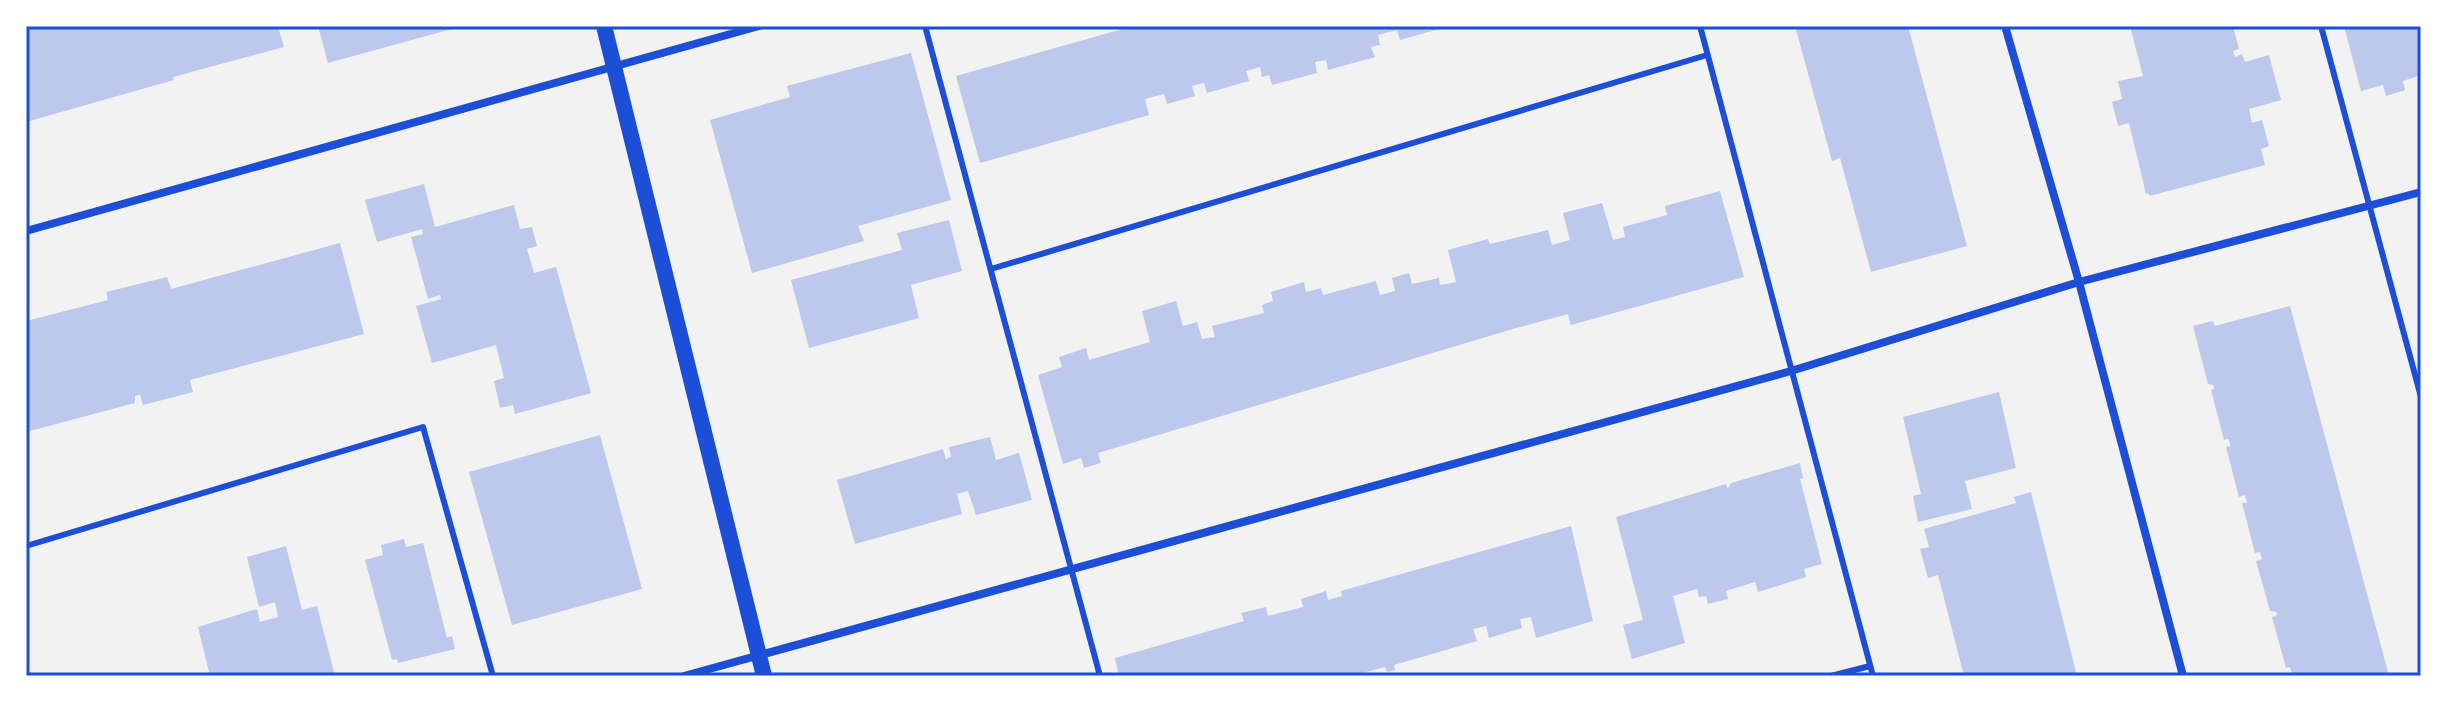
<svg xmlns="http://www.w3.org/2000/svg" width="2447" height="702" viewBox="0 0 2447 702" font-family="'Playfair Display',serif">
<rect width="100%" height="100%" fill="#f2f2f2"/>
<path fill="#bdc9ec" d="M26 26H278L284 47 173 77 174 80 26 122Z
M318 26H458L459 27 328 63Z
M1126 26H1446V27L1400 40 1397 30 1378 35 1380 45 1371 47 1375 57 1328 70 1326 60 1315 62 1317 73 1272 85 1269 75 1262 77 1260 67 1246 71 1249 81 1207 93 1204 83 1192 86 1195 96 1167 104 1164 94 1145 99 1149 115 980 163 956 76 1126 28Z
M1795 26H1908L1967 246 1871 272 1840 158 1832 161Z
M2130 26H2233L2239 49 2233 51 2235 57 2242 54 2245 62 2269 55 2281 100 2249 109 2252 123 2262 120 2269 146 2261 149 2265 165 2150 196 2148 193 2146 194 2129 123 2118 126 2112 102 2122 99 2118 81 2143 76Z
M2344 26H2421V75L2403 81 2405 90 2386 96 2383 85 2361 91Z
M911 53 951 200 858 226 864 241 752 273 710 120 790 97 787 86Z
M424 184 435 227 514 205 520 229 532 227 537 246 527 249 534 273 556 267 591 393 515 414 513 405 500 408 494 381 504 378 496 345 432 363 416 306 441 299 440 295 428 299 411 237 423 234 422 229 377 242 365 200Z
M1720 191 1744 277 1571 325 1568 314 1513 329 1098 453 1101 463 1084 468 1081 458 1063 464 1038 375 1062 367 1059 357 1086 348 1089 360 1150 342 1142 311 1176 301 1183 326 1197 322 1202 339 1215 337 1212 326 1264 313 1262 305 1273 301 1271 292 1304 282 1306 292 1321 288 1323 295 1376 281 1380 295 1395 291 1392 278 1409 273 1412 284 1439 278 1440 285 1456 282 1448 250 1488 239 1490 244 1548 230 1552 245 1570 240 1563 213 1602 203 1613 240 1625 237 1623 227 1667 215 1665 206Z
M949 220 962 271 911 285 919 318 809 348 791 280 902 250 897 233Z
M340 243 364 334 190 380 193 392 143 405 140 395 135 396V403L26 432V321L108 300 106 292 167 277 171 289Z
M2290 306 2320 418 2389 676H2287L2292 674 2290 667 2286 668 2272 617 2277 615 2276 612 2270 611 2256 561 2262 559 2260 552 2255 553 2242 503H2247L2245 495 2239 497 2226 447 2230 446V443L2228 439 2224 440 2211 390 2214 389 2213 385 2208 384 2193 326 2213 321 2215 326Z
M1999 392 2016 468 1965 481 1972 509 1918 522 1913 496 1921 494 1903 417Z
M600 435 642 589 512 625 469 472Z
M990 437 996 460 1019 453 1032 500 976 515 968 491 957 494 962 514 855 544 837 480 943 449 946 459 951 457 949 447Z
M1800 463 1803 478 1800 479 1822 564 1804 569 1806 577 1758 592 1755 582 1726 591 1728 599 1708 604 1706 596 1699 597 1697 589 1673 596 1685 643 1632 659 1623 625 1643 620 1616 517 1726 484 1727 488 1729 487 1731 483Z
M2031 492 2077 676H1964L1938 575 1928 578 1920 549 1929 547 1924 529 2016 503 2014 497Z
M1571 526 1593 621 1536 638 1531 617 1520 619 1522 628 1489 638 1486 626 1473 629 1477 641 1394 665 1395 670 1387 672 1385 667 1362 673 1363 676H1119L1115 658 1244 621 1241 613 1266 607 1268 616 1303 607 1301 599 1326 591 1328 600 1342 596 1341 591Z
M404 539 406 547 423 543 447 638 452 636 455 649 398 663 397 659 392 660 365 560 383 555 381 545Z
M286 546 302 610 317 606 335 676H210L198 627 257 609 260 622 278 617 275 602 259 607 247 557Z"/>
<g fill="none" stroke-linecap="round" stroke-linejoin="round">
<path stroke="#1d4ed8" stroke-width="6" d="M925 26 1100 676
M1700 26 1873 676
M2321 26 2421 397
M991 269 1707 55
M26 546 423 427 493 676
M1831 676 1870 666"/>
<path stroke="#1d4ed8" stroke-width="8" d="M2005 26 2079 282 2183 676
M26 231 759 26
M684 676 1791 371 2079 282 2421 192"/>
<path stroke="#1d4ed8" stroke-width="16" d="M604 26 764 676"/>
</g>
<rect width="2447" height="702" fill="none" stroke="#ffffff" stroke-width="56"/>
<rect x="28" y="28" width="2391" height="646" fill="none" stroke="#1d4ed8" stroke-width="3"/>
</svg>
